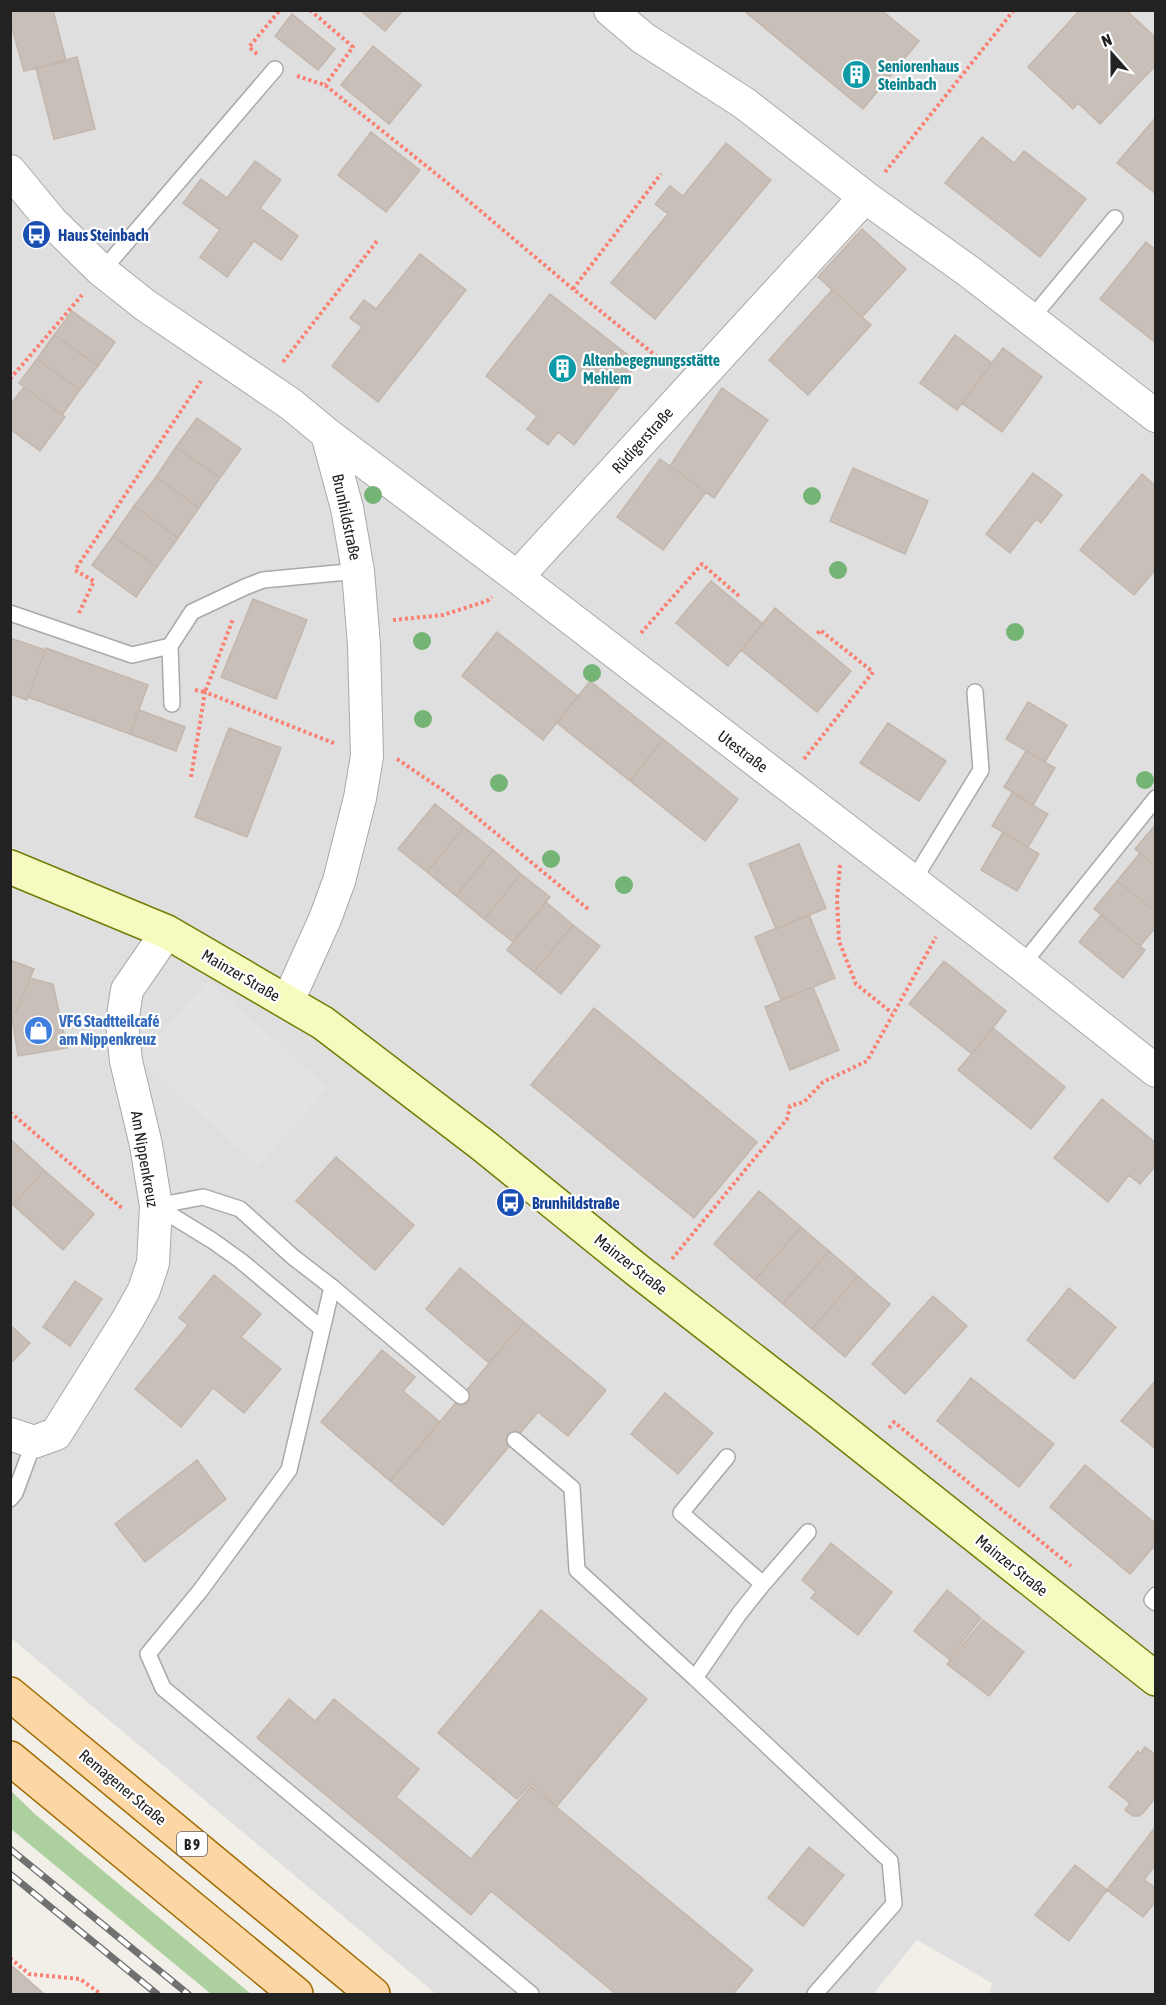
<svg xmlns="http://www.w3.org/2000/svg" width="1166" height="2005" viewBox="0 0 1166 2005" font-family="'Asap Condensed',sans-serif">
<rect width="100%" height="100%" fill="#f2efe9"/>
<path fill="#e0dfdf" d="M11 11H1155V1994H990L992 1983 917 1940 873 1994H436L11 1638Z"/>
<path fill="#add19e" d="M11 1791 36 1815 251 1994H211L11 1829Z"/>
<path fill="#e2e2e2" d="M208 981 328 1088 258 1166 139 1058Z"/>
<path fill="#c7bfb8" stroke="#c4b6ab" stroke-width="1.5" d="M10 10H53L66 61 24 71 10 21Z
M360 10H403L385 31Z
M743 10H881L919 41 863 109Z
M1080 10H1126L1156 38V65L1100 124 1078 103 1073 109 1028 67Z
M292 14 335 49 318 70 275 36Z
M373 46 421 85 389 124 341 85Z
M77 57 95 129 54 139 36 68Z
M1156 117V194L1117 163Z
M371 132 420 170 386 212 338 175Z
M982 137 1014 163 1024 151 1086 199 1040 257 945 183Z
M726 143 771 180 655 319 611 283 668 214 655 204 670 186 683 196Z
M255 161 281 180 260 208 298 236 281 260 254 241 227 277 200 257 220 230 183 203 201 179 227 198Z
M862 229 906 269 862 317 818 277Z
M1146 242 1156 250V343L1100 299Z
M420 254 466 290 378 402 332 366 362 327 350 318 364 300 376 309Z
M832 290 871 325 808 395 769 360Z
M550 294 638 363 574 445 558 432 548 445 527 429 537 416 486 376Z
M72 311 115 342 98 366 54 335Z
M54 335 98 366 80 390 37 359Z
M955 335 992 363 957 410 920 383Z
M1003 348 1042 377 1002 432 962 403Z
M37 359 80 390 62 415 19 383Z
M24 387 65 417 40 451 10 429V405Z
M722 388 768 420 714 498 670 466Z
M197 418 241 449 220 478 176 447Z
M176 447 220 478 199 508 156 477Z
M660 459 706 492 663 550 617 517Z
M853 468 928 501 905 554 830 521Z
M1033 473 1062 495 1041 523 1036 519 1010 553 986 534Z
M1142 474 1156 486V569L1134 595 1080 550Z
M156 477 199 508 178 538 134 506Z
M134 506 178 538 157 567 113 536Z
M113 536 157 567 136 597 92 565Z
M711 581 763 624 728 666 676 623Z
M253 599 307 620 276 699 221 677Z
M775 608 851 671 817 712 741 650Z
M497 632 578 696 543 740 462 676Z
M10 638 45 650 27 700 10 694Z
M46 648 148 685 130 734 28 697Z
M590 681 663 739 630 781 557 723Z
M1028 702 1067 725 1045 762 1006 739Z
M139 710 185 727 176 751 130 734Z
M888 723 946 761 919 801 860 763Z
M229 728 281 748 247 837 195 817Z
M663 739 738 799 705 841 630 781Z
M1026 751 1055 768 1033 805 1004 787Z
M1012 793 1048 814 1028 847 992 826Z
M435 804 464 827 427 872 398 849Z
M1156 824V866L1135 849Z
M464 827 493 850 456 896 427 872Z
M1003 832 1039 854 1017 891 981 870Z
M799 844 826 908 776 929 749 864Z
M493 850 521 874 484 919 456 896Z
M1140 853 1156 866V912L1117 881Z
M521 874 550 897 513 942 484 919Z
M1117 881 1156 912V927L1140 946 1094 909Z
M546 902 573 925 534 972 507 950Z
M809 915 835 978 781 1000 755 937Z
M1101 915 1145 950 1123 978 1079 942Z
M573 925 600 946 561 994 534 972Z
M10 960 34 969 16 1012 10 1009Z
M944 961 1006 1011 972 1054 909 1004Z
M30 978 53 984 67 1048 18 1056 11 1010 16 1012Z
M813 987 839 1050 790 1070 765 1007Z
M594 1008 757 1142 694 1218 531 1085Z
M993 1028 1065 1087 1031 1129 958 1070Z
M1102 1099 1156 1143V1165L1140 1184 1129 1175 1108 1202 1054 1158Z
M10 1139 44 1170 13 1205 10 1203Z
M336 1157 414 1225 375 1270 296 1201Z
M44 1170 94 1214 63 1250 13 1205Z
M759 1191 801 1227 755 1280 714 1244Z
M801 1227 829 1251 783 1304 755 1280Z
M829 1251 858 1276 812 1329 783 1304Z
M460 1268 524 1322 489 1363 426 1309Z
M214 1275 261 1314 241 1337 281 1369 244 1413 213 1388 181 1427 135 1389 188 1325 179 1318Z
M858 1276 890 1304 845 1357 812 1329Z
M75 1281 102 1299 70 1346 43 1327Z
M1069 1288 1116 1327 1074 1379 1027 1340Z
M933 1296 967 1326 905 1394 872 1364Z
M524 1322 606 1390 568 1436 538 1412 443 1525 390 1481Z
M10 1325 30 1343 10 1364Z
M382 1350 415 1377 403 1391 440 1422 390 1481 321 1422Z
M971 1378 1054 1444 1019 1487 937 1421Z
M1156 1380V1449L1121 1421Z
M665 1393 713 1433 678 1474 631 1434Z
M197 1460 226 1499 145 1562 115 1524Z
M1085 1465 1156 1524V1544L1130 1574 1050 1507Z
M831 1543 892 1592 858 1635 811 1598 816 1592 802 1580Z
M947 1590 981 1618 949 1659 914 1631Z
M541 1610 647 1699 557 1806 531 1783 517 1799 438 1733Z
M983 1620 1024 1652 989 1696 947 1664Z
M289 1699 315 1721 334 1699 419 1769 396 1797 471 1859 531 1786 753 1970 733 1994H616L491 1891 471 1915 257 1738Z
M1145 1747 1156 1755V1797L1143 1813 1139 1816H1133L1125 1810 1130 1803 1109 1787 1138 1751 1140 1754Z
M1156 1826V1864L1144 1880 1156 1888V1901L1143 1917 1107 1890Z
M809 1847 844 1875 803 1926 768 1898Z
M1075 1865 1107 1890 1069 1941 1035 1915Z
M10 1964 44 1994H10Z"/>
<g fill="none" stroke-linecap="round" stroke-linejoin="round">
<defs>
<path id="lane" d="M102 271 275 69
M1030 320 1115 218
M10 613 132 655 170 646 192 612 245 587 263 580 358 571
M170 646 172 704
M913 881 981 770 975 692
M1022 965 1156 798
M156 1206 203 1197 240 1209 293 1257 332 1287 289 1470 200 1591 148 1654 163 1688 531 1994
M156 1206 213 1241 241 1261 321 1328
M332 1287 461 1396
M515 1440 572 1488 577 1570 695 1678
M727 1457 681 1513 763 1584 739 1614 695 1678 890 1861 894 1904 815 1994
M10 1499 15 1493 34 1442
M763 1584 808 1532
M1156 1595 1152 1600 1156 1603"/>
<path id="street" d="M610 10 643 38 744 103 865 197 971 273 1156 416
M10 171 52 222 102 271 145 305 292 405 327 434 517 577 1022 965 1156 1071
M517 577 865 197
M288 1001 325 919 339 881 360 798 367 756 364 645 358 571 347 508 327 434
M10 1434 34 1442 56 1434 128 1319 144 1290 153 1263 156 1206 146 1145 126 1061 122 1023 127 990 167 932"/>
<path id="secondary" d="M10 867 167 932 323 1023 484 1146 637 1270 821 1413 1156 1679"/>
<path id="primary" d="M10 1694 373 1994
M10 1758 296 1994"/>
</defs>
<use href="#lane" stroke="#a9a9a9" stroke-width="18"/>
<use href="#street" stroke="#a9a9a9" stroke-width="34"/>
<use href="#secondary" stroke="#707d05" stroke-width="36"/>
<use href="#primary" stroke="#a06b00" stroke-width="36"/>
<path stroke="#fa8072" stroke-width="4" stroke-dasharray="3 3" stroke-linecap="butt" d="M310 10 353 47 325 85
M257 54 249 47 280 10
M297 76 325 85 445 181 573 289 661 360 667 367
M885 172 1014 10
M573 289 661 174
M283 362 377 241
M10 379 82 295
M79 613 94 581 75 570 201 381
M393 620 443 615 487 601 492 597
M641 633 702 564 739 596
M195 690 205 692 233 619
M397 759 447 793 588 909
M804 759 873 672 820 630 816 636
M191 777 205 692 336 744
M840 865 837 899 839 941 856 984 892 1013
M10 1112 123 1209
M672 1259 787 1119 790 1106 804 1102 823 1082 867 1061 936 937
M889 1428 894 1422 1071 1566
M10 1958 29 1974 80 1979 101 1994"/>
<use href="#lane" stroke="#fff" stroke-width="15"/>
<use href="#street" stroke="#fff" stroke-width="32"/>
<use href="#secondary" stroke="#f7fabf" stroke-width="33"/>
<use href="#primary" stroke="#fcd6a4" stroke-width="33"/>
<defs>
<path id="rail" d="M10 1849 188 1994
M10 1874 157 1994"/>
</defs>
<use href="#rail" stroke="#707070" stroke-width="7"/>
<use href="#rail" stroke="#fff" stroke-width="4.5" stroke-dasharray="14" stroke-linecap="butt"/>
</g>
<g fill="#74b475">
<circle cx="373" cy="495" r="9"/>
<circle cx="812" cy="496" r="9"/>
<circle cx="838" cy="570" r="9"/>
<circle cx="1015" cy="632" r="9"/>
<circle cx="422" cy="641" r="9"/>
<circle cx="592" cy="673" r="9"/>
<circle cx="423" cy="719" r="9"/>
<circle cx="1145" cy="780" r="9"/>
<circle cx="499" cy="783" r="9"/>
<circle cx="551" cy="859" r="9"/>
<circle cx="624" cy="885" r="9"/>
</g>
<defs>
<symbol id="building-disc" viewBox="-11 -11 22 22"><circle r="9.5" fill="#0f9aa8" stroke="#fff"/><path d="M-4-6H4V6H1V3H-1V6H-4ZM-2.5-4.3h1.7v1.8h-1.7ZM.8-4.3h1.7v1.8H.8ZM-2.5-1h1.7V.8h-1.7ZM.8-1h1.7V.8H.8Z" fill="#fff"/></symbol>
<symbol id="bus-disc" viewBox="-11 -11 22 22"><circle r="9.5" fill="#1a4fb4" stroke="#fff"/><path d="M-5-6H5V4H4V6H2V4H-2V6H-4V4H-5ZM-3.5-4V0h7V-4ZM-3.5 1.2v1.5H-2V1.2ZM2 1.2v1.5H3.5V1.2Z" fill="#fff"/></symbol>
<symbol id="shop-disc" viewBox="-11 -11 22 22"><circle r="9.5" fill="#3f7fe0" stroke="#fff"/><path d="M-5-2.5h2.3a2.7 3.5 0 0 1 5.4 0H5L5.5 6h-11ZM-1.5-2.5h3a1.5 2.3 0 0 0-3 0Z" fill="#fff"/></symbol>
</defs>
<g fill-rule="evenodd">
<use href="#building-disc" x="840" y="58" width="33" height="33"/>
<use href="#bus-disc" x="20" y="218" width="33" height="33"/>
<use href="#building-disc" x="546" y="352" width="33" height="33"/>
<use href="#shop-disc" x="22" y="1014" width="33" height="33"/>
<use href="#bus-disc" x="494" y="1186" width="33" height="33"/>
</g>
<g text-anchor="middle" dominant-baseline="central" stroke-width="4.5" stroke-linejoin="round" paint-order="stroke">
<rect fill="#fff" stroke="#646464" stroke-width="1.5" x="177" y="1832" width="30" height="24" rx="4.5"/>
<g font-size="15" font-weight="bold" fill="#222">
<text x="192" y="1844">B 9</text>
</g>
<g font-size="16" font-weight="bold" fill="#0d838f" stroke="#fff" text-anchor="start">
<text x="878" y="66">Seniorenhaus<tspan x="878" dy="18">Steinbach</tspan></text>
<text x="583" y="360">Altenbegegnungsstätte<tspan x="583" dy="18">Mehlem</tspan></text>
</g>
<g font-size="16" font-weight="bold" fill="#164399" stroke="#fff" text-anchor="start">
<text x="58" y="235">Haus Steinbach</text>
<text x="532" y="1203">Brunhildstraße</text>
</g>
<g font-size="16" fill="#222" stroke="#fff">
<text transform="translate(642 440) rotate(-48)">Rüdigerstraße</text>
<text transform="translate(347 517) rotate(78)">Brunhildstraße</text>
<text transform="translate(743 751) rotate(37)">Utestraße</text>
<text transform="translate(241 975) rotate(30)">Mainzer Straße</text>
<text transform="translate(145 1159) rotate(80)">Am Nippenkreuz</text>
<text transform="translate(631 1264) rotate(38)">Mainzer Straße</text>
<text transform="translate(1012 1565) rotate(39)">Mainzer Straße</text>
<text transform="translate(123 1787) rotate(40)">Remagener Straße</text>
</g>
<g font-size="16" font-weight="bold" fill="#366cbe" stroke="#fff" text-anchor="start">
<text x="59" y="1021">VFG Stadtteilcafé<tspan x="59" dy="18">am Nippenkreuz</tspan></text>
</g>
</g>
<rect width="1166" height="2005" fill="none" stroke="#222222" stroke-width="24"/>
<g transform="translate(1112 54) rotate(339)" stroke="#ffffff" stroke-width="4.5" paint-order="stroke">
<path d="M0-4.5L10 22L0 15L-10 22Z" fill="#222222"/>
<text y="-9" font-size="16" font-weight="bold" text-anchor="middle" fill="#222222">N</text>
</g>
</svg>
